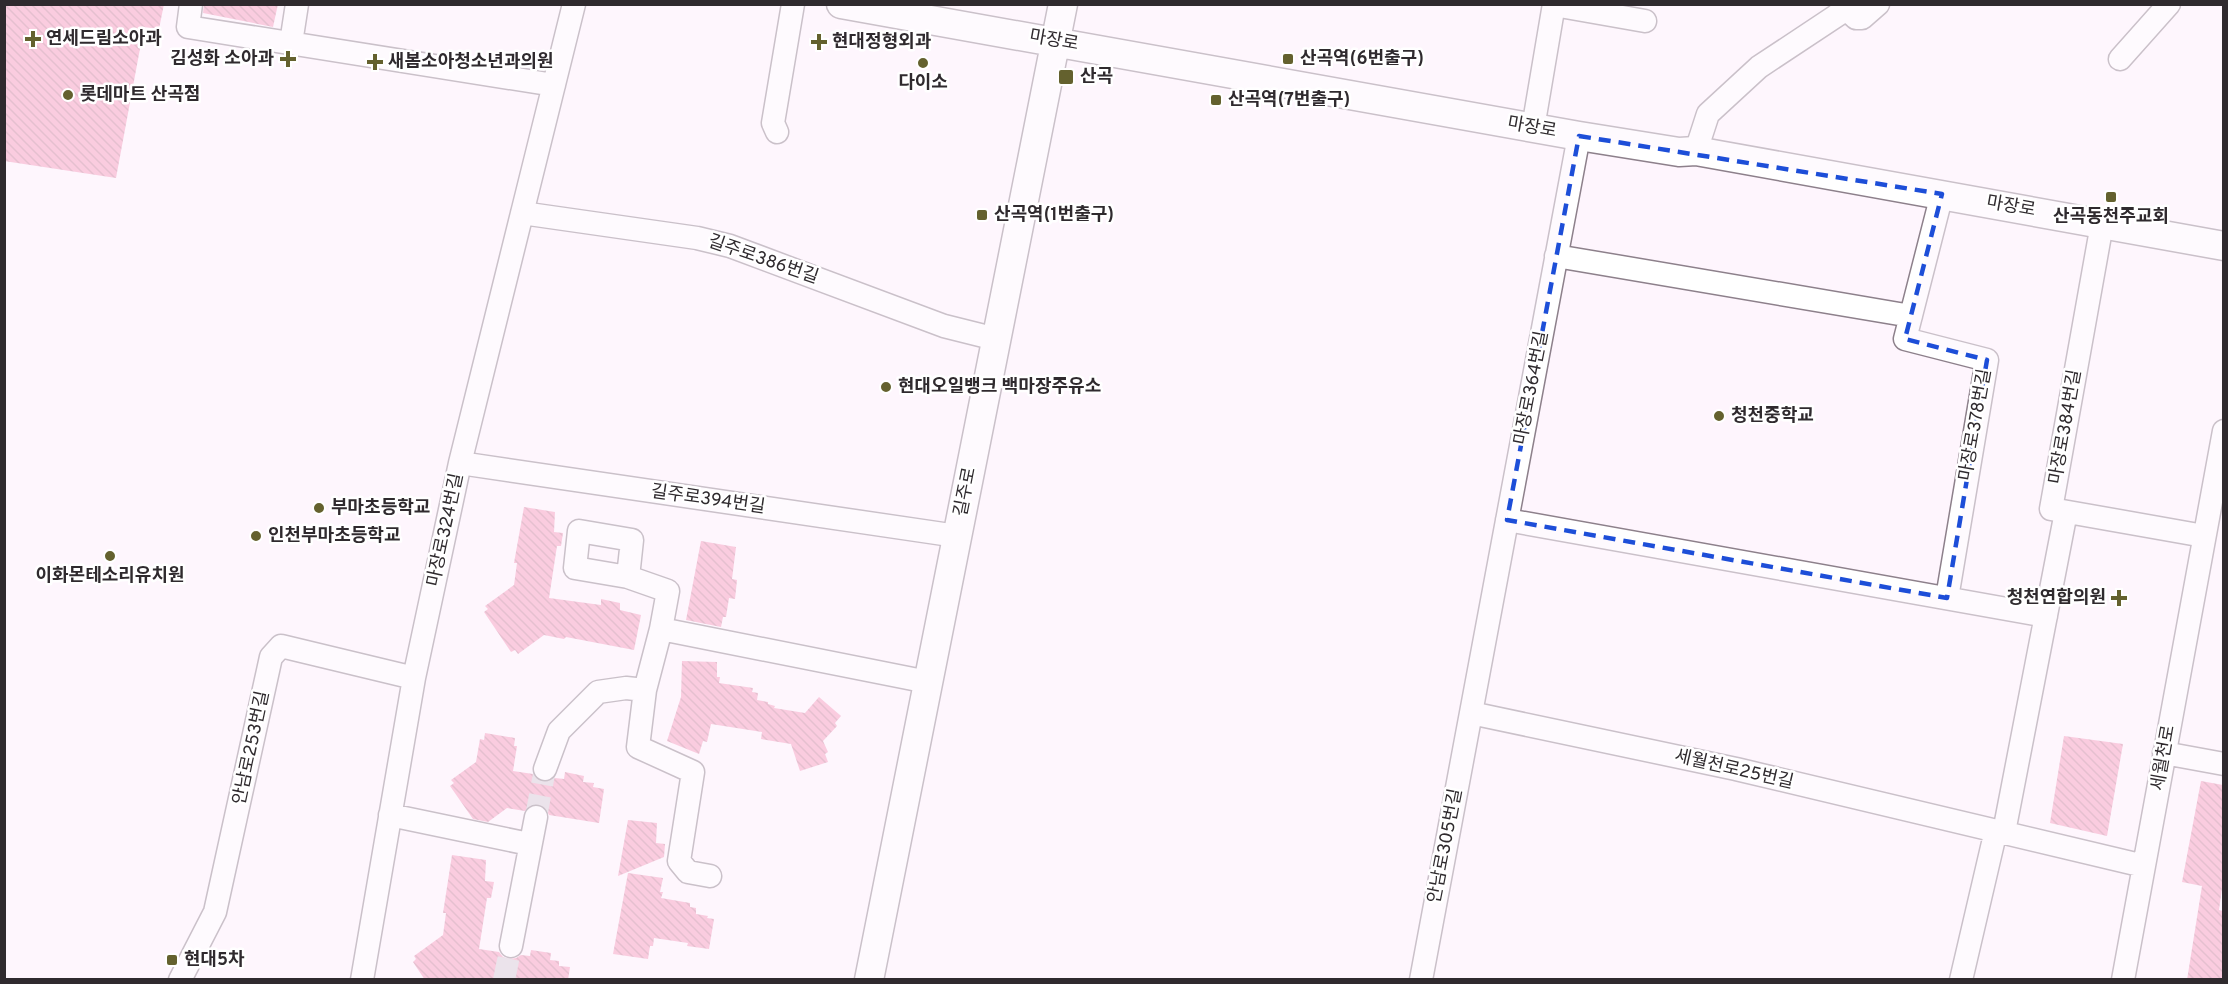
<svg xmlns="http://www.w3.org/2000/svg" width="2228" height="984" viewBox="0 0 2228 984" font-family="Overpass,'Noto Sans KR',sans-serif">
<defs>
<pattern id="building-back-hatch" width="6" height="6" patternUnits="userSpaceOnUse" patternTransform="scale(1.5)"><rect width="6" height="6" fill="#f69abb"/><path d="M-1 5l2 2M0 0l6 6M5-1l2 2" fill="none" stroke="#c87e98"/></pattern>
</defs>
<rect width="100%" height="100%" fill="#fef5fd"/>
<path fill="url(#building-back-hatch)" d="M4 4H164L159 29 144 27 116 178 4 161Z
M204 4H278L273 27 203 13Z
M524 507 555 512 554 532 563 533 561 546H557L549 598 601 605V599L620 603V610L641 615 634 650 566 637 564 639 544 635 518 654 515 650 511 652 484 612 488 609 485 606 514 585 517 563H514Z
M701 541 736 547 732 579 737 580 735 599 729 598 726 617H723L721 627 686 620Z
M682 661 717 662V677H720L719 683 753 688 752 692 758 693 757 700 768 702V704L775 706 774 708 805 713 819 697 841 716 835 723 837 726 823 741 828 752 825 754 828 762 800 771 791 744 761 739 762 732 711 724 707 742 703 741 699 754 667 741 681 697Z
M485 733 515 738 514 746H517L513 771 533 774 540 781 547 782 555 778 564 779 565 772 584 776 583 782 594 783 593 787 604 789 599 823 549 815 545 807 538 804H531L525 811 507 808 488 822 473 819 450 786 454 783 451 780 476 762 480 739 484 740Z
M2064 736 2123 744 2107 836 2050 823Z
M2201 781 2223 785V881L2219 910 2223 911V980H2187L2202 886 2182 882Z
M628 820 657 823 656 843 665 844 664 857 618 876Z
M452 855 486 860 485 881 494 882 491 898H487L479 949 499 952 503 957 509 959 516 958 521 955 530 956 531 950 551 953 550 960 559 961V966L570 967 568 980H425L413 962 416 959 414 956 443 935 446 913H443Z
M628 873 663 878 660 892H663L661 898 690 903V907L696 908V914L708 916 707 918 714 919 709 949 687 946 688 943 654 938 653 946H650L648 959 613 954Z"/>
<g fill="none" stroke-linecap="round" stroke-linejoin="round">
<path stroke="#d5ccd4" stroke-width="22" stroke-dasharray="22 11" stroke-linecap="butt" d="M536 817 545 769
M504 980 511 946"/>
<defs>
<path id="minor" d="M191 4 188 27 554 85
M1841 4 1856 18H1862L1878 4
M1554 5 1645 21
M291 43 297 4
M2120 59 2169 4
M1533 128 1554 4
M777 132 773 123 793 4
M1696 151 1708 114 1759 67 1845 10
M1942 194 1905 339 1987 360 1947 598
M522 213 697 238 730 246 944 326 996 339
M2102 224 2051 509 2204 536
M1556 256 1911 316
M460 463 957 536
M1507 520 2046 616
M628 577 632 540 579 531 575 568 628 577 668 591 661 629 645 690 638 747 693 772 679 861 688 872 710 876
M661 629 928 682
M1471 713 1736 769 2144 866
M2164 753 2224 764
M545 769 559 731 598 692 626 688 645 690
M390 815 529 844
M2004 832 2066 512
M511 946 536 817
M180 980 215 912 271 657 281 646 414 678
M362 980 414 678 460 463 574 4
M1421 980 1579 136
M1961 980 1996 830
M2123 980 2224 431"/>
<path id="major" d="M841 4 1579 136 1679 152 1696 151 2224 246
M869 980 1063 4"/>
</defs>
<use href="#minor" stroke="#8d808b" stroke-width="25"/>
<use href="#major" stroke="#8d808b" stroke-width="31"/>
<use href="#minor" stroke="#fff" stroke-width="22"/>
<use href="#major" stroke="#fff" stroke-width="28"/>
</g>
<path d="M0 0H2228V984H0ZM1579 136 1942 194 1905 339 1987 360 1947 598 1507 520Z" fill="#fef5fd" fill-opacity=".55" fill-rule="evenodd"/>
<path fill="none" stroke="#1d4ed8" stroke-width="4.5" stroke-dasharray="12 8" stroke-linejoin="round" d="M1579 136 1942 194 1905 339 1987 360 1947 598 1507 520Z"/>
<g fill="#64612e" stroke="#fff" stroke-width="2">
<path d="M30 30h6v6h6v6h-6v6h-6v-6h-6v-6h6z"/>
<path d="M816 33h6v6h6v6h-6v6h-6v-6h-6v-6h6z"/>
<path d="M285 50h6v6h6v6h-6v6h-6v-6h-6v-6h6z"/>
<rect x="1282" y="53" width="12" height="12" rx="3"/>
<path d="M372 53h6v6h6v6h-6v6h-6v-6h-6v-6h6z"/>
<circle cx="923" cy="63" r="6"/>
<rect x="1058" y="69" width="16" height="16" rx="3"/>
<circle cx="68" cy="95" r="6"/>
<rect x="1210" y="94" width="12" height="12" rx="3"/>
<rect x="2105" y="191" width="12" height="12" rx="3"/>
<rect x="976" y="209" width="12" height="12" rx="3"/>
<circle cx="886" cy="387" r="6"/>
<circle cx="1719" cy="416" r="6"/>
<circle cx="319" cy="508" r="6"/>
<circle cx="256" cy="536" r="6"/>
<circle cx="110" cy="556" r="6"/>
<path d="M2116 589h6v6h6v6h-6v6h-6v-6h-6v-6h6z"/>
<rect x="166" y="954" width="12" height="12" rx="3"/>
</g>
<g text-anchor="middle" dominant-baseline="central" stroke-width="5" stroke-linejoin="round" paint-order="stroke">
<g font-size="18" font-weight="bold" fill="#2f2a2e" stroke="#fff" text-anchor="start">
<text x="46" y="39">연세드림소아과</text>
<text x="832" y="42">현대정형외과</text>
<text x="274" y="59" text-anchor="end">김성화 소아과</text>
<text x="1300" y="59">산곡역(6번출구)</text>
<text x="388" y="62">새봄소아청소년과의원</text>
<text x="1080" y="77">산곡</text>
<text x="923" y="83" text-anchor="middle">다이소</text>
<text x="80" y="95">롯데마트 산곡점</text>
<text x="1228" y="100">산곡역(7번출구)</text>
<text x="994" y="215">산곡역(1번출구)</text>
<text x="2111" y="217" text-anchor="middle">산곡동천주교회</text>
<text x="898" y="387">현대오일뱅크 백마장주유소</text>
<text x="1731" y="416">청천중학교</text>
<text x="331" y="508">부마초등학교</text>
<text x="268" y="536">인천부마초등학교</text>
<text x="110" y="576" text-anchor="middle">이화몬테소리유치원</text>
<text x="2106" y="598" text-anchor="end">청천연합의원</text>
<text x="184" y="960">현대5차</text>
</g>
<g font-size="18" fill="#2f2a2e" stroke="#fff">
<text transform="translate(1054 41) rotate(10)">마장로</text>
<text transform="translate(1532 128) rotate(10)">마장로</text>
<text transform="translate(2011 207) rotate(10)">마장로</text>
<text transform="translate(763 260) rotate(19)">길주로386번길</text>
<text transform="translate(1532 388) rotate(-79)">마장로364번길</text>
<text transform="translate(1976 425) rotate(-80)">마장로378번길</text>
<text transform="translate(2066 427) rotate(-80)">마장로384번길</text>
<text transform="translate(966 492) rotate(-79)">길주로</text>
<text transform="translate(708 500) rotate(8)">길주로394번길</text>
<text transform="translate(446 530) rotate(-78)">마장로324번길</text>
<text transform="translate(252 748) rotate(-78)">안남로253번길</text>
<text transform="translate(2164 758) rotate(-80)">세월천로</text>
<text transform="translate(1734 770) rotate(13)">세월천로25번길</text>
<text transform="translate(1446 846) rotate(-79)">안남로305번길</text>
</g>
</g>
<rect width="2228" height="984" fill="none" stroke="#2f2a2e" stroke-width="12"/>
</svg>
